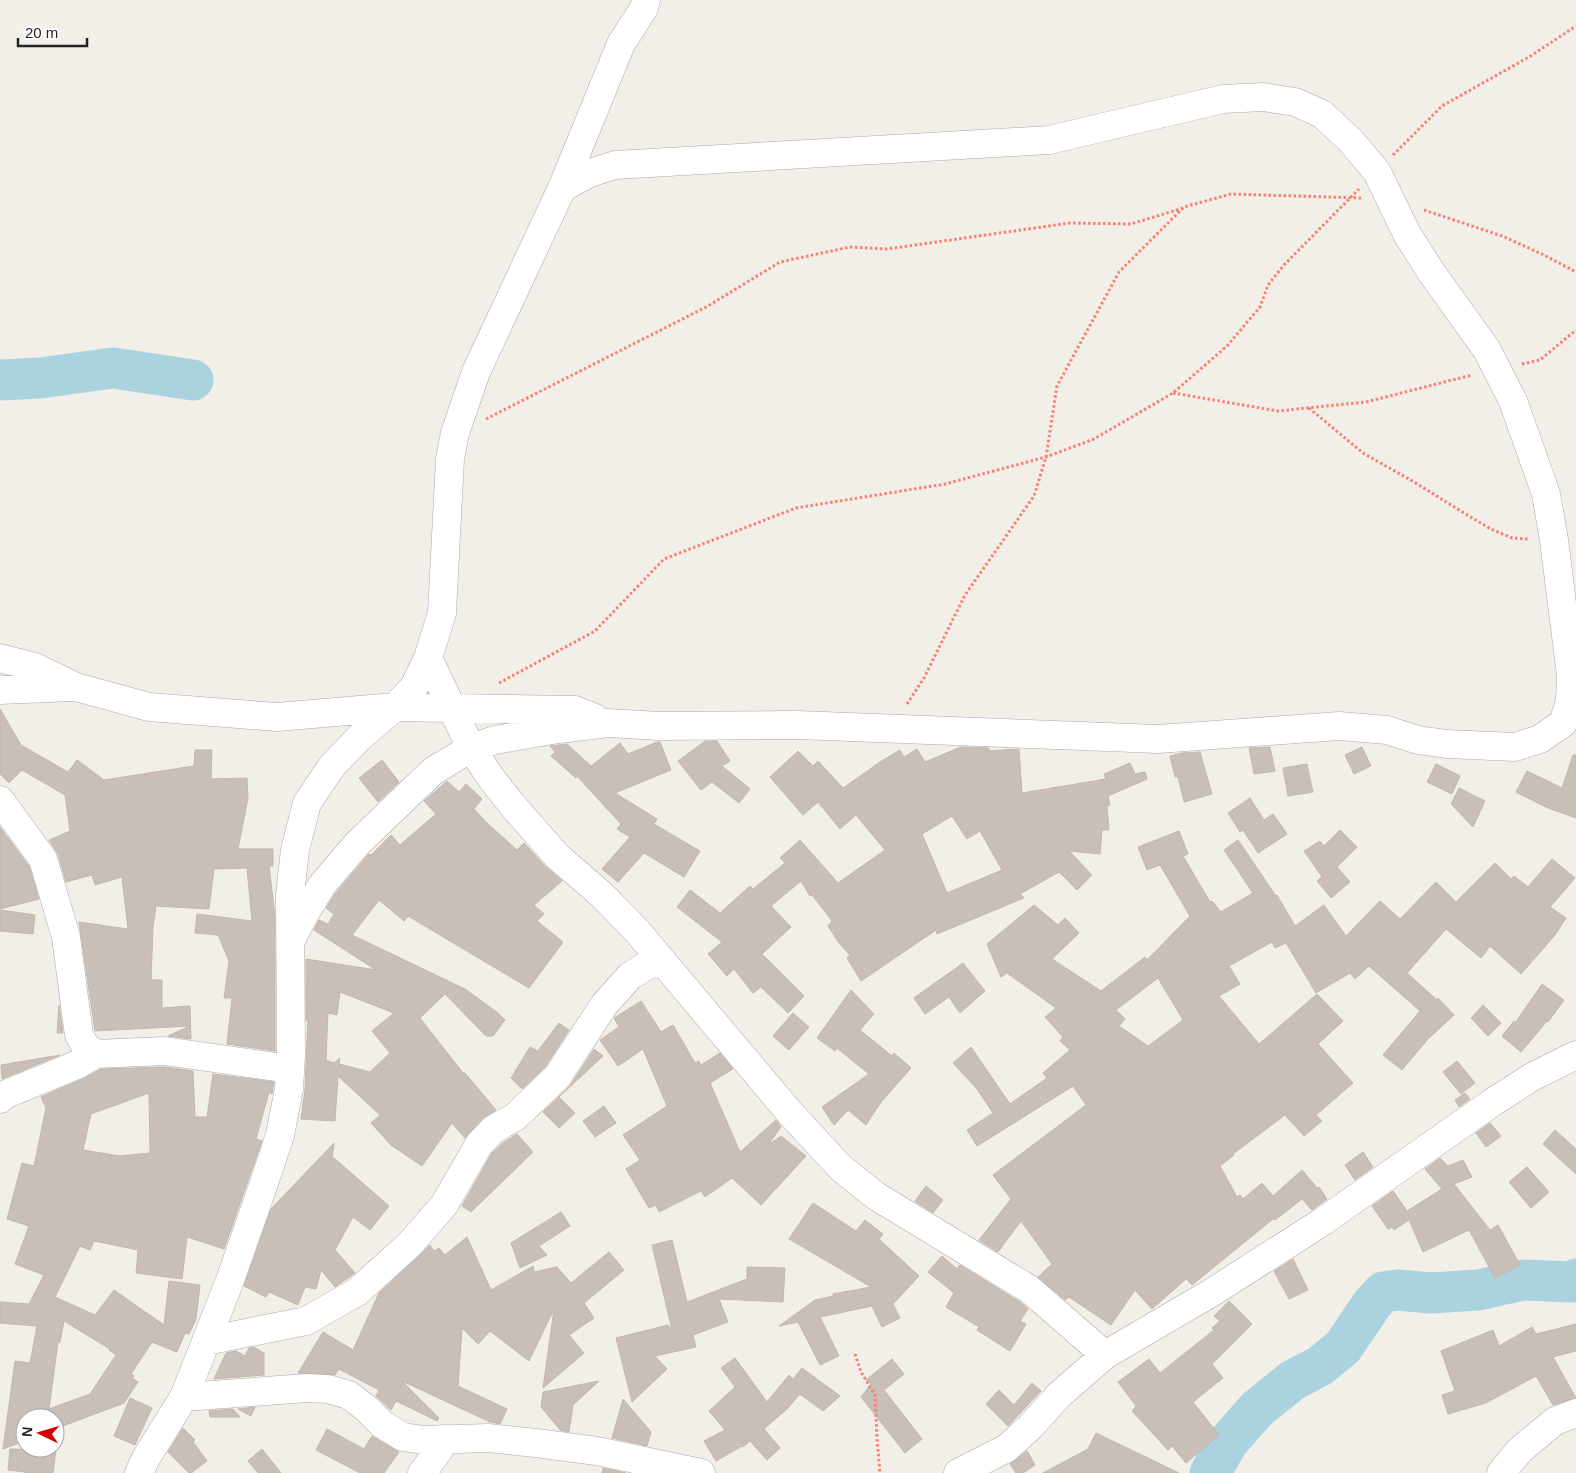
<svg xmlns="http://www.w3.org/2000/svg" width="1576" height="1473" viewBox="0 0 1576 1473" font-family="Arial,sans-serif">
<rect width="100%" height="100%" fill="#f2efe9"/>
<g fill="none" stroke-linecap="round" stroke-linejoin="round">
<path stroke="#aad3df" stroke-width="41" d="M0 380 40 378 113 368 193 380
M1210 1473 1228 1442 1257 1409 1293 1380 1320 1366 1343 1347 1372 1304 1383 1292 1398 1290 1431 1293 1478 1290 1523 1280 1572 1282 1576 1279"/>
</g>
<path fill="#c7bfb8" stroke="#c4b6ab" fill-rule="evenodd" d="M0 709 21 745 68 772 77 760 104 780 194 766 195 750H212L211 779 247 778 248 798 238 849H273V866H269L275 917V1051L227 1044 232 998H224L229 961 218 935 195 933 197 914 252 921 247 868 214 869 209 909 156 906 153 927 151 980H162V1008L190 1006 191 1039 168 1036 190 1026 95 1031 79 922 128 929 122 877 95 885 92 875 66 882 58 854 49 840 70 831 65 795 22 770 9 783 0 774Z
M705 741H717L730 761 722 766 750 789 739 803 712 782 701 790 678 761Z
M657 742H660L671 770 615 793 657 819 654 824 700 851 684 877 644 853 618 882 602 869 630 837 617 829 621 824 577 776 576 778 551 756 555 752 550 746 567 744 591 766 620 743 628 754Z
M961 747 989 748V751L1019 749 1022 793 1106 779 1104 774 1130 763 1135 774 1145 772 1147 779 1108 796 1110 805 1107 806 1109 830H1102L1100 854 1069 851 1092 875 1077 890 1059 872 1020 894 1024 898 937 934 936 930 861 981 847 958 850 955 839 943 828 926 832 921 812 895 810 896 801 881 771 906 791 927 762 954 804 996 788 1013 761 987 753 993 734 969 727 976 708 954 722 942 677 907 690 890 720 913 750 886 753 889 785 863 780 858 800 840 838 883 885 850 856 815 840 829 818 802 803 815 770 777 798 751 813 766 818 761 843 788 880 762 900 750 904 757 917 749 925 762ZM952 816 967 839 980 831 1002 870 947 893 922 834Z
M1270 747 1275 771 1254 774 1249 748Z
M1362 747 1371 766 1354 774 1345 755Z
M1200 752 1212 794 1184 802 1178 777H1175L1170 756 1182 753Z
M1573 755H1576V818L1548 808 1516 792 1527 771 1562 788Z
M382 760 399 782 378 802 359 778Z
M1307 764 1313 792 1288 796 1283 768Z
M1436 764 1460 776 1452 794 1427 782Z
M447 781 459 792 466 784 482 799 474 809 488 824 517 850 524 843 545 866 562 881 534 905 544 914 537 921 563 942 529 988 408 916 404 921 379 900 352 935 465 989 498 1013 505 1020 493 1036H486L445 994 420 1018 463 1073H465L496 1110 483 1118 465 1138 452 1123 422 1166 391 1145 371 1123 380 1115 338 1076 335 1121 301 1119 305 1090 308 1016 306 1021V959L376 970 314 930 319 920 328 924 334 914 326 908 335 894 369 854 371 855 391 835 400 845 436 814 424 801ZM340 992 394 1013 372 1031 390 1053 370 1072 339 1064 340 1058 334 1063 326 1060 328 1013 337 1015Z
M1459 788 1485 801 1473 827 1451 804Z
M1250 798 1264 820 1273 814 1287 834 1258 853 1243 830 1240 832 1228 813Z
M0 827 29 866 39 899 0 909Z
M1340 830 1357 847 1337 867 1350 882 1331 898 1317 881 1322 877 1304 851 1320 841 1324 846Z
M1179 831 1188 854 1183 856 1210 902 1212 901 1221 912 1253 893 1224 850 1238 840 1276 896 1277 895 1295 926 1324 905 1346 936 1380 901 1400 919 1436 882 1456 902 1495 863 1511 879 1514 876 1528 887 1552 859 1575 878 1550 907 1566 918 1555 935 1521 974 1490 946 1481 958 1446 929 1407 973 1437 1000 1438 998 1454 1015 1427 1040 1402 1070 1383 1055 1420 1011 1369 966 1355 979 1350 973 1316 993 1286 943 1275 948 1272 942 1229 966 1240 984 1219 996 1259 1044 1317 994 1343 1021 1318 1044 1353 1083 1316 1115 1322 1121 1304 1136 1285 1115 1233 1154 1234 1155 1220 1166 1237 1197 1240 1195 1243 1199 1262 1183 1273 1196 1302 1170 1317 1188 1319 1187 1327 1199 1312 1210 1302 1199 1275 1220 1273 1219 1192 1285 1186 1279 1152 1309 1135 1290 1111 1325 1069 1297 1065 1300 1038 1277 1052 1264 1021 1221 998 1252 979 1240 1011 1199 993 1175 1086 1105 1073 1086 977 1146 967 1130 993 1113 977 1089 953 1063 971 1047 1010 1104 1047 1078 1043 1073 1070 1050 1060 1041 1063 1037 1045 1017 1056 1008 1007 973 1001 977 987 944 1034 905 1058 925 1065 918 1079 933 1052 959 1101 991 1145 957 1147 960 1190 916 1160 865 1147 870 1138 847ZM1158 978 1183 1020 1148 1046 1119 1026 1125 1019 1116 1010Z
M0 910 35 915 33 934 0 931Z
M963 963 985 991 960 1013 949 997 925 1014 914 998Z
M1542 984 1564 1000 1548 1022 1547 1021 1521 1052 1502 1036 1514 1021 1515 1023Z
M851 990 874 1014 860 1030 892 1056 894 1053 911 1068 881 1102 866 1125 848 1110 834 1125 822 1107 869 1074 837 1048 835 1051 817 1038Z
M641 1001 661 1032 673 1025 695 1063 699 1061 701 1065 720 1053 733 1069 710 1083 740 1152 776 1120 781 1127 768 1145 781 1136 806 1156 761 1205 732 1178 705 1197 701 1191 659 1212 656 1205 649 1208 626 1169 640 1160 623 1135 667 1106 643 1049 618 1066 600 1040 619 1027 614 1018Z
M59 1005 63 1033H57Z
M1483 1005 1501 1023 1488 1036 1471 1018Z
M793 1013 809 1027 789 1050 773 1036Z
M559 1023 569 1030 545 1067 522 1089 511 1078 530 1047 538 1051Z
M594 1049 603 1056 559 1097 575 1113 559 1128 543 1112 570 1086Z
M60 1055 2 1079 1 1065Z
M1457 1061 1475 1083 1461 1094 1443 1072Z
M164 1067 193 1071 195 1117H207L213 1074 274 1082 272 1094 269 1092 256 1139 262 1141 224 1249 187 1237 182 1279 136 1273 138 1250 94 1241 90 1250 80 1246 55 1297 95 1315 114 1290 164 1325 169 1281 200 1285 196 1319 189 1334 185 1333 177 1352 152 1342 131 1374 134 1376 132 1378 138 1382 124 1403 55 1429V1418H25V1441L3 1449 15 1361 30 1363 37 1326 0 1323V1302L29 1304 44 1275 15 1264 29 1226 7 1219 22 1163 34 1166 46 1108 41 1097 85 1078 101 1069ZM149 1093 150 1153 120 1156 83 1150 91 1114ZM64 1321 110 1349 109 1350 116 1355 90 1394 49 1409 58 1342H60Z
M1465 1093 1470 1099 1459 1107 1455 1100Z
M604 1106 616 1123 595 1137 583 1121Z
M1490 1123 1501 1136 1486 1147 1476 1133Z
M1555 1130 1576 1149V1174L1543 1144Z
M517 1134 533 1152 471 1212 462 1206 492 1153 504 1142Z
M334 1143 332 1159 334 1158 389 1206 370 1230 353 1217 335 1250 355 1273 335 1287 321 1270 316 1289 305 1287 298 1305 269 1292 266 1297 244 1286 271 1209Z
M1363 1152 1373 1167 1355 1180 1345 1165Z
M1440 1158 1448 1166 1463 1160 1472 1177 1454 1184 1490 1230 1498 1225 1520 1265 1495 1278 1469 1230 1423 1252 1409 1220 1394 1230 1392 1227 1388 1229 1372 1206 1393 1191 1407 1211 1442 1189 1425 1169Z
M1527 1167 1549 1192 1531 1208 1509 1182Z
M926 1186 943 1200 933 1213 915 1201Z
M813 1203 856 1231 865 1220 883 1234 879 1239 919 1276 893 1304 900 1318 882 1327 872 1306 820 1317 839 1356 820 1365 798 1322 779 1326 815 1300 833 1296V1294L871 1287 789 1239Z
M561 1212 570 1226 539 1246 547 1255 520 1268 511 1243Z
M467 1237 491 1290 533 1266 534 1272 557 1267 571 1283 609 1252 624 1270 584 1303 594 1318 569 1335 584 1353 543 1388 554 1309 529 1361 490 1331 478 1344 462 1328 458 1386 507 1409 500 1424 490 1422 402 1381 439 1418 437 1421 396 1401 391 1410 376 1396 379 1390 339 1369 335 1375 298 1373 323 1332 353 1350 379 1293 430 1245 434 1251 439 1248 445 1255Z
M672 1240 687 1302 747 1279V1267L785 1268 783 1302 719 1299 728 1322 693 1335 696 1347 655 1356 667 1369 632 1402 616 1338 668 1325 672 1330 652 1245Z
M942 1256 957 1269 960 1265 1020 1302 1028 1309 1020 1321 1026 1324 1010 1351 977 1330 979 1327 946 1307 954 1293 928 1272Z
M1293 1259 1308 1290 1289 1299 1274 1271Z
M1229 1301 1252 1324 1212 1364 1223 1378 1193 1402 1219 1435 1186 1463 1172 1446 1168 1450 1132 1411 1136 1406 1118 1382 1149 1359 1160 1373 1214 1330 1212 1328 1220 1321 1214 1316Z
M1576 1324V1351L1553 1357 1576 1398 1553 1405 1536 1376 1486 1403 1448 1414 1442 1395 1455 1391 1441 1351 1493 1330 1499 1346 1532 1327 1536 1334Z
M254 1347 264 1353V1375L214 1379 226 1353 236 1351 245 1356 249 1348Z
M735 1358 767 1402 789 1375 793 1379 802 1368 840 1396 823 1411 800 1394 787 1409 764 1429 780 1448 767 1460 750 1441 743 1447 742 1446 716 1461 704 1441 725 1430 709 1411 735 1387 721 1368Z
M892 1359 904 1374 884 1390 922 1439 905 1453 861 1397 871 1384 866 1380Z
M599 1381 573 1405 569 1432 560 1430 541 1407 543 1392Z
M1032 1383 1041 1391 1008 1426 986 1404 999 1390 1014 1405Z
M130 1398 152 1408 135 1445 114 1436Z
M623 1399 651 1432 647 1446 612 1438Z
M255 1407 251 1416 238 1409Z
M233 1409 240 1417H210L209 1411Z
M183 1428 195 1440 193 1442 207 1461 191 1473H189L168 1452Z
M327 1429 364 1449 372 1436 399 1452 384 1473H360L316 1450Z
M1096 1433 1179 1473H1043L1088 1449Z
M10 1449 56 1450 53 1473H25V1472L8 1470Z
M262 1449 281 1473H258L248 1461Z
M1027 1451 1035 1465 1023 1473H1016L1010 1464Z
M603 1468 626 1473H602Z"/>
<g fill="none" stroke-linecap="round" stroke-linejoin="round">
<defs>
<path id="minor" d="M0 658 35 667 76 687 149 707 277 717 395 707 575 710 595 718
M428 658 471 748 491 778 514 807 557 856 602 895 637 931 790 1113 841 1168 876 1196 1029 1289 1105 1355
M0 690 72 687
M0 800 43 859 66 937 79 1035 86 1047 96 1054 165 1051 290 1069
M291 940 304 915 322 885 357 844 433 771 471 748 495 740 558 729 609 723 659 726 798 725 1158 739 1339 726 1387 730 1418 740 1447 744 1515 747 1540 739 1563 723 1570 701 1571 675 1554 540 1546 494 1513 401 1487 350 1431 272 1407 234 1377 172 1351 141 1322 114 1295 102 1263 97 1223 99 1049 140 615 165 590 173 562 188
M0 1099 4 1095 79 1064 96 1054
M206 1341 306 1321 357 1292 410 1244 444 1205 480 1143 494 1129 515 1117 557 1077 604 1005 630 976 659 958
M184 1397 307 1388 328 1389 349 1395 367 1409 382 1424 403 1437 424 1440 488 1438 536 1443 597 1451 701 1473
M139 1473 146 1458 184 1397 229 1283 263 1186 280 1135 289 1089 291 1056 290 894 295 850 307 803 332 766 360 737 395 707 414 687 428 658 442 613 450 459 455 433 476 372 562 188 621 44 644 8 646 0
M422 1473 439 1450 443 1439
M958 1473 1007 1448 1030 1427 1059 1395 1105 1355 1211 1293 1322 1222 1493 1102 1532 1077 1576 1055
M1501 1473 1520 1450 1555 1421 1576 1413"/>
</defs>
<use href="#minor" stroke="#a9a9a9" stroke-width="29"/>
<path stroke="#fa8072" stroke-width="3" stroke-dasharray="2.5 2.5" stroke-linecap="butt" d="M1393 155 1442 106 1529 57 1576 26
M1424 210 1502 236 1544 255 1576 272
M1522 364 1540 360 1576 330
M1173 393 1278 411 1366 402 1472 375
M1309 408 1363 453 1414 482 1464 513 1491 529 1512 538 1528 539
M486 419 708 306 780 262 850 247 887 249 1070 223 1131 224 1183 208
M499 683 595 631 664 559 796 508 945 484 1046 457 1094 439 1173 393 1227 346 1260 307 1268 285 1284 265 1359 189
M907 704 924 678 965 595 1034 496 1046 457 1057 386 1119 272 1184 207 1231 194 1362 198
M855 1354 861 1372 875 1395 877 1438 880 1473"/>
<use href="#minor" stroke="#fff" stroke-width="28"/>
</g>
<g transform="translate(40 1433) rotate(275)"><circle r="24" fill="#ffffff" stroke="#a7a7a7"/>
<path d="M0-4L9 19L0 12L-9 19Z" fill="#d40000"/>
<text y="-8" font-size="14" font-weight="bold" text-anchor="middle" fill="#222222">N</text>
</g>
<path d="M18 38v8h69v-8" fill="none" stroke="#222222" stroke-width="2.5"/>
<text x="25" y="38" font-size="15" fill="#222222" stroke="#ffffff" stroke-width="4" paint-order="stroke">20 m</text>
</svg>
